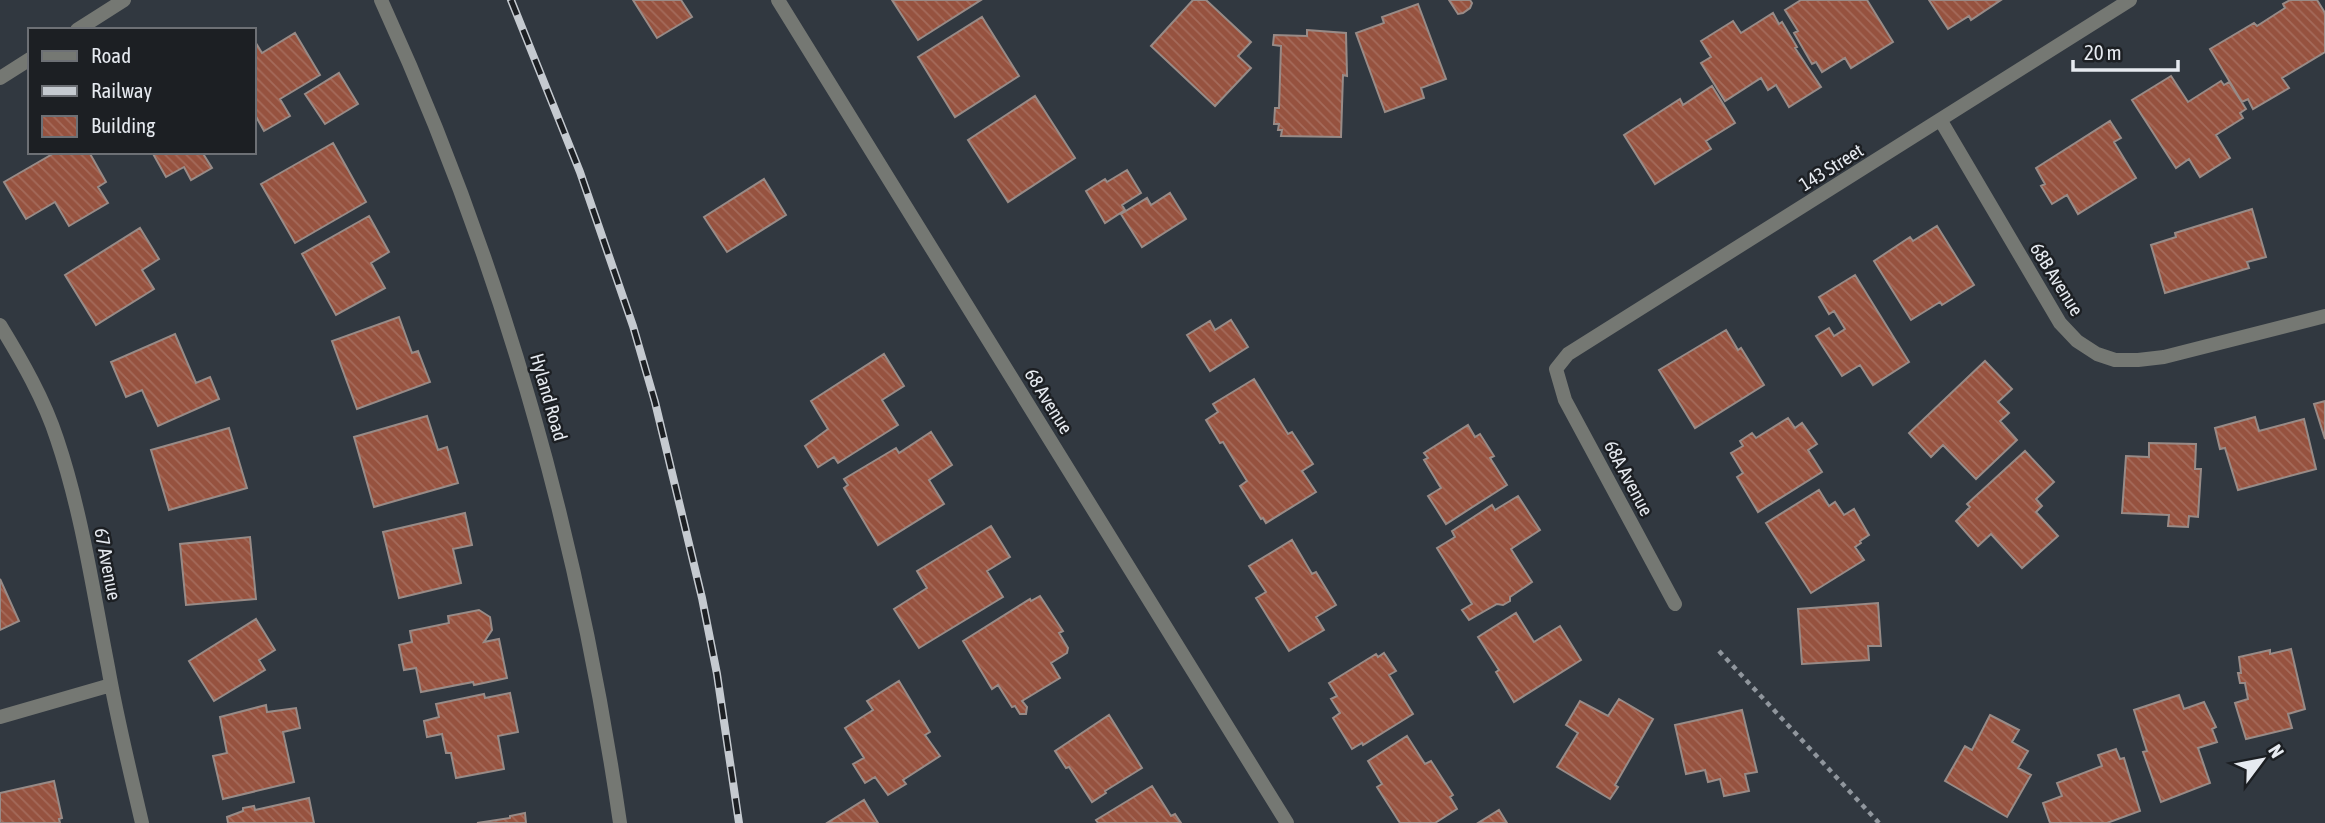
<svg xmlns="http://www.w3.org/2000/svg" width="2325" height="823" viewBox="0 0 2325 823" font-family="'Asap Condensed',sans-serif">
<defs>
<pattern id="building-back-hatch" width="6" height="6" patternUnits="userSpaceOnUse" patternTransform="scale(1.75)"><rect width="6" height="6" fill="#96523f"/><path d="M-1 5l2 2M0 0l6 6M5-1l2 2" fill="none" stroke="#a56b5b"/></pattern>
</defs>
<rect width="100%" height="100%" fill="#313840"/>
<path fill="url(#building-back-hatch)" stroke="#988b87" stroke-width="2" d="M633 0H681L692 17 657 38Z
M892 0H981L918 40Z
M1193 0H1206L1251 42 1238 56 1251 68 1215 106 1151 46Z
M1449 0H1470L1472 3 1470 8 1463 13 1458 14Z
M1801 0H1867L1893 42 1851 68 1845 58 1822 72 1816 62 1812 64 1794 33 1798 31 1785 10Z
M1929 0H2001L1971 20 1969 16 1948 29Z
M2290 0H2317L2325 13V52L2282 78 2289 88 2253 109 2248 99 2242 102 2210 49 2254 23 2257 26 2285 8 2283 4Z
M1418 4 1446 79 1421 88 1424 98 1385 112 1356 33 1384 23 1382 17Z
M1773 13 1779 24 1782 22 1797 47 1795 48 1821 87 1789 107 1776 85 1768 90 1761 78 1725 101 1701 63 1711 57 1701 41 1733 21 1741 33Z
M982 17 1019 76 955 117 918 57Z
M1307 30 1346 33 1347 76 1343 75 1341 137 1281 136 1282 130H1278L1279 124H1274L1275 108H1279L1281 46 1273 45 1274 35 1307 36Z
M295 33 320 75 280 99 290 116 264 131 254 113V40L262 53Z
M339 73 358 104 325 124 305 94Z
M2171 76 2188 102 2221 81 2224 85 2229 82 2246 109 2240 113 2243 118 2216 135 2230 158 2200 177 2189 159 2176 168 2132 100Z
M1712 86 1735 123 1706 141 1711 149 1655 184 1624 135 1680 99 1683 105Z
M1035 96 1075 158 1008 202 968 140Z
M2110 121 2121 138 2114 142 2136 178 2078 214 2067 195 2052 204 2041 186 2045 184 2036 168Z
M333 143 366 202 295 243 261 184Z
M56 152H89L106 182 98 187 108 203 69 226 55 202 26 219 4 182Z
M152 152H202L212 168 191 180 184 167 166 177Z
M1127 170 1141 193 1122 205 1125 210 1105 223 1086 191 1105 179 1107 182Z
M764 179 786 215 727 252 704 217Z
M1170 193 1186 219 1142 247 1121 214 1147 198 1151 205Z
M2252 209 2266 257 2247 262 2249 268 2165 293 2151 245 2176 237 2175 233Z
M369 216 389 252 371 263 385 288 336 315 302 254Z
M1937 226 1974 285 1942 305 1940 302 1911 320 1874 261 1910 237 1913 241Z
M140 228 159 259 142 270 154 289 96 325 65 275Z
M1855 275 1909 362 1873 385 1860 365 1842 376 1816 336 1829 328 1834 336 1845 329 1834 311 1829 314 1819 297Z
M399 317 412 353 418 351 430 382 357 409 332 341Z
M1231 320 1248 347 1210 371 1187 335 1210 321 1215 330Z
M1726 330 1738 350 1741 348 1764 385 1695 428 1659 370Z
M175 334 196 383 210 377 219 399 158 426 142 390 126 397 111 362Z
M884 354 904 386 882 400 898 425 838 463 834 457 818 467 805 446 828 429 811 401Z
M1985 361 2012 389 1998 402 2009 413 2000 421 2017 440 1976 479 1943 445 1931 457 1909 433Z
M1254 379 1288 434 1292 432 1313 464 1302 471 1316 492 1266 523 1263 518 1261 519 1240 486 1247 481 1223 442 1220 443 1206 420 1218 412 1213 404Z
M2325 401V439L2314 404Z
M427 416 438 450 447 447 458 483 374 507 354 437Z
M2255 417 2259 431 2304 419 2316 469 2238 490 2225 448 2220 449 2215 428Z
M1788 418 1795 428 1802 423 1817 444 1808 450 1822 472 1758 512 1737 477 1743 473 1731 453 1743 446 1740 441 1752 433 1756 438Z
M1468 425 1475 437 1480 434 1494 456 1490 458 1507 485 1446 524 1428 496 1441 488 1424 460 1428 458 1424 453Z
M229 428 247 488 169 510 151 450Z
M931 432 952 465 929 480 944 504 878 545 844 488 848 485 844 479 896 448 899 453Z
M2149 443 2196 444 2195 469H2201L2198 517 2189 516 2188 527 2168 526 2169 515 2122 513 2126 456 2149 457Z
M2025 451 2054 482 2036 499 2042 506 2036 512 2058 536 2022 568 1991 534 1978 546 1956 521 1970 507 1967 504Z
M1819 490 1829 506 1835 502 1844 515 1854 509 1869 535 1860 541 1861 543 1855 547 1864 560 1811 593 1766 523Z
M1518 496 1540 530 1511 549 1532 582 1510 597V601L1503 605 1497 604 1469 620 1462 610 1472 604 1437 548 1455 537 1452 531 1492 505 1495 510Z
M465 513 472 545 453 549 461 583 399 598 383 532Z
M991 526 1010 557 987 571 1003 597 919 648 894 609 927 588 917 571Z
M250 537 256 599 186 605 180 544Z
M1292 540 1312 574 1316 572 1336 605 1316 617 1324 630 1289 651 1256 598 1266 592 1249 566Z
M0 579 19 621 0 630Z
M1040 596 1063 631 1059 633 1068 648 1067 653 1051 663 1060 678 1022 701 1027 707 1026 714H1020L1015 706 1012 707 998 685 992 689 963 641 1030 599 1031 601Z
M1878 603 1881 646H1868L1869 660 1802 664 1798 609Z
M479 610 490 617 492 630 484 642 499 639 507 678 474 685 473 682 421 692 416 668 404 670 399 645 412 642 410 631 449 623 448 616Z
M1516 613 1534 642 1560 626 1581 660 1514 702 1496 672 1499 670 1478 637Z
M256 619 275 650 259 660 265 670 214 701 189 661Z
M2291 649 2305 709 2288 714 2292 728 2246 739 2235 703 2248 699 2245 683H2240L2238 673H2241L2239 657 2270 650V654Z
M1384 653 1396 671 1389 675 1413 714 1363 745 1362 743 1352 749 1333 718 1340 713 1331 699 1337 696 1329 683 1376 654 1378 657Z
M899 681 930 732 925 735 940 756 903 780 906 784 888 795 875 777 865 783 853 764 864 758 845 728 873 710 867 701Z
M510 693 518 732 498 736 504 769 456 778 451 753H446L442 734 427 737 424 721 439 717 436 704 484 694 485 698Z
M2179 695 2184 709 2204 702 2216 727 2212 729 2217 742 2198 748 2210 783 2161 802 2143 752 2147 751 2134 710Z
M1619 699 1653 719 1615 785 1618 787 1610 799 1557 767 1578 733 1566 725 1580 701 1608 716Z
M266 705 267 712 296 708 300 728 283 732 294 782 223 799 213 756 227 753 220 717Z
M1742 710 1757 772 1745 774 1749 791 1724 796 1720 779 1708 782 1705 770 1686 774 1675 725Z
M1109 715 1142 768 1105 791 1106 793 1092 802 1069 767 1066 768 1055 751Z
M1990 715 2019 730 2012 742 2028 751 2018 768 2031 775 2007 817 1945 781 1965 746 1972 750Z
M1407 736 1425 764 1431 761 1453 795 1450 797 1457 809 1435 823H1400L1377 787 1382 784 1368 761Z
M2116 749 2120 759 2124 758 2140 811 2107 823H2050L2043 803 2062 796 2057 783 2102 766 2098 755Z
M54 781 62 818 59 819 60 823H0V793Z
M1152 786 1171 816 1175 814 1181 823H1098L1096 820Z
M309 798 314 823H228L227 817 243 811V808L254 806 255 810Z
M864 800 878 823H827Z
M1499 810 1507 823H1478Z
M525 813 526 823H477L510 818V816Z"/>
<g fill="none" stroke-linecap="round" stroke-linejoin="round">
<path stroke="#90969d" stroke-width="4.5" stroke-dasharray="5 5" stroke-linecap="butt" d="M1719 651 1879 823"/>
<path stroke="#757873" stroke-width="14" d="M1941 121 2060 323 2077 341 2097 354 2115 360H2138L2164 357 2325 316
M0 325C22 361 44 399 57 439 82 513 93 591 108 667 117 719 130 771 142 823
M1675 604 1565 400 1556 369 1568 354 2130 0
M0 717 111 685"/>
<path stroke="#757873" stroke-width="14" d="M381 0C501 261 579 539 620 823
M778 0 1287 823
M77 30 124 0
M0 78 30 59"/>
<defs>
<path id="rail" d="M511 0 580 172 633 326 655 402 702 598 717 674 739 823"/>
</defs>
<use href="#rail" stroke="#c5cad0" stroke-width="8"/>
<use href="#rail" stroke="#1c1f23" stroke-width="5" stroke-dasharray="16" stroke-linecap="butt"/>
</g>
<g text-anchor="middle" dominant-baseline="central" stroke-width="5" stroke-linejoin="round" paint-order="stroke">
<g font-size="19" fill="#e6eaf0" stroke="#1c1f23">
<text transform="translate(1831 167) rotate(-32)">143 Street</text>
<text transform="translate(2057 279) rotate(58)">68B Avenue</text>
<text transform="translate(549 397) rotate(74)">Hyland Road</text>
<text transform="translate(1049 401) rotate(58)">68 Avenue</text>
<text transform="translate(1629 478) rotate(62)">68A Avenue</text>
<text transform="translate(108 564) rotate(79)">67 Avenue</text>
</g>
</g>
<rect x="28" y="28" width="228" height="126" fill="#1c1f23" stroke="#6d7075" stroke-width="2"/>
<rect x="42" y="51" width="35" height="10" fill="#757873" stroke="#6d7075" stroke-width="2"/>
<text x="91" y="63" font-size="21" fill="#e6eaf0">Road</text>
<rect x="42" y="86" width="35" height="10" fill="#c5cad0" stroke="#6d7075" stroke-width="2"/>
<text x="91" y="98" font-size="21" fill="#e6eaf0">Railway</text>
<rect x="42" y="116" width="35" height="21" fill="url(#building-back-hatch)" stroke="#6d7075" stroke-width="2"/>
<text x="91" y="133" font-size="21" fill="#e6eaf0">Building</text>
<g transform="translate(2262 760) rotate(58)" stroke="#1c1f23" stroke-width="5" paint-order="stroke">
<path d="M0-5L12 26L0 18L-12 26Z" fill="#e6eaf0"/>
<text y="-10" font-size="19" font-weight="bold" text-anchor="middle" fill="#e6eaf0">N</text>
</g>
<path d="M2073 60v10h105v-10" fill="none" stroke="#e6eaf0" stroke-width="3.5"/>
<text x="2084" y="60" font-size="21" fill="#e6eaf0" stroke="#1c1f23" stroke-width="5" paint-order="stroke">20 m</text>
</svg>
